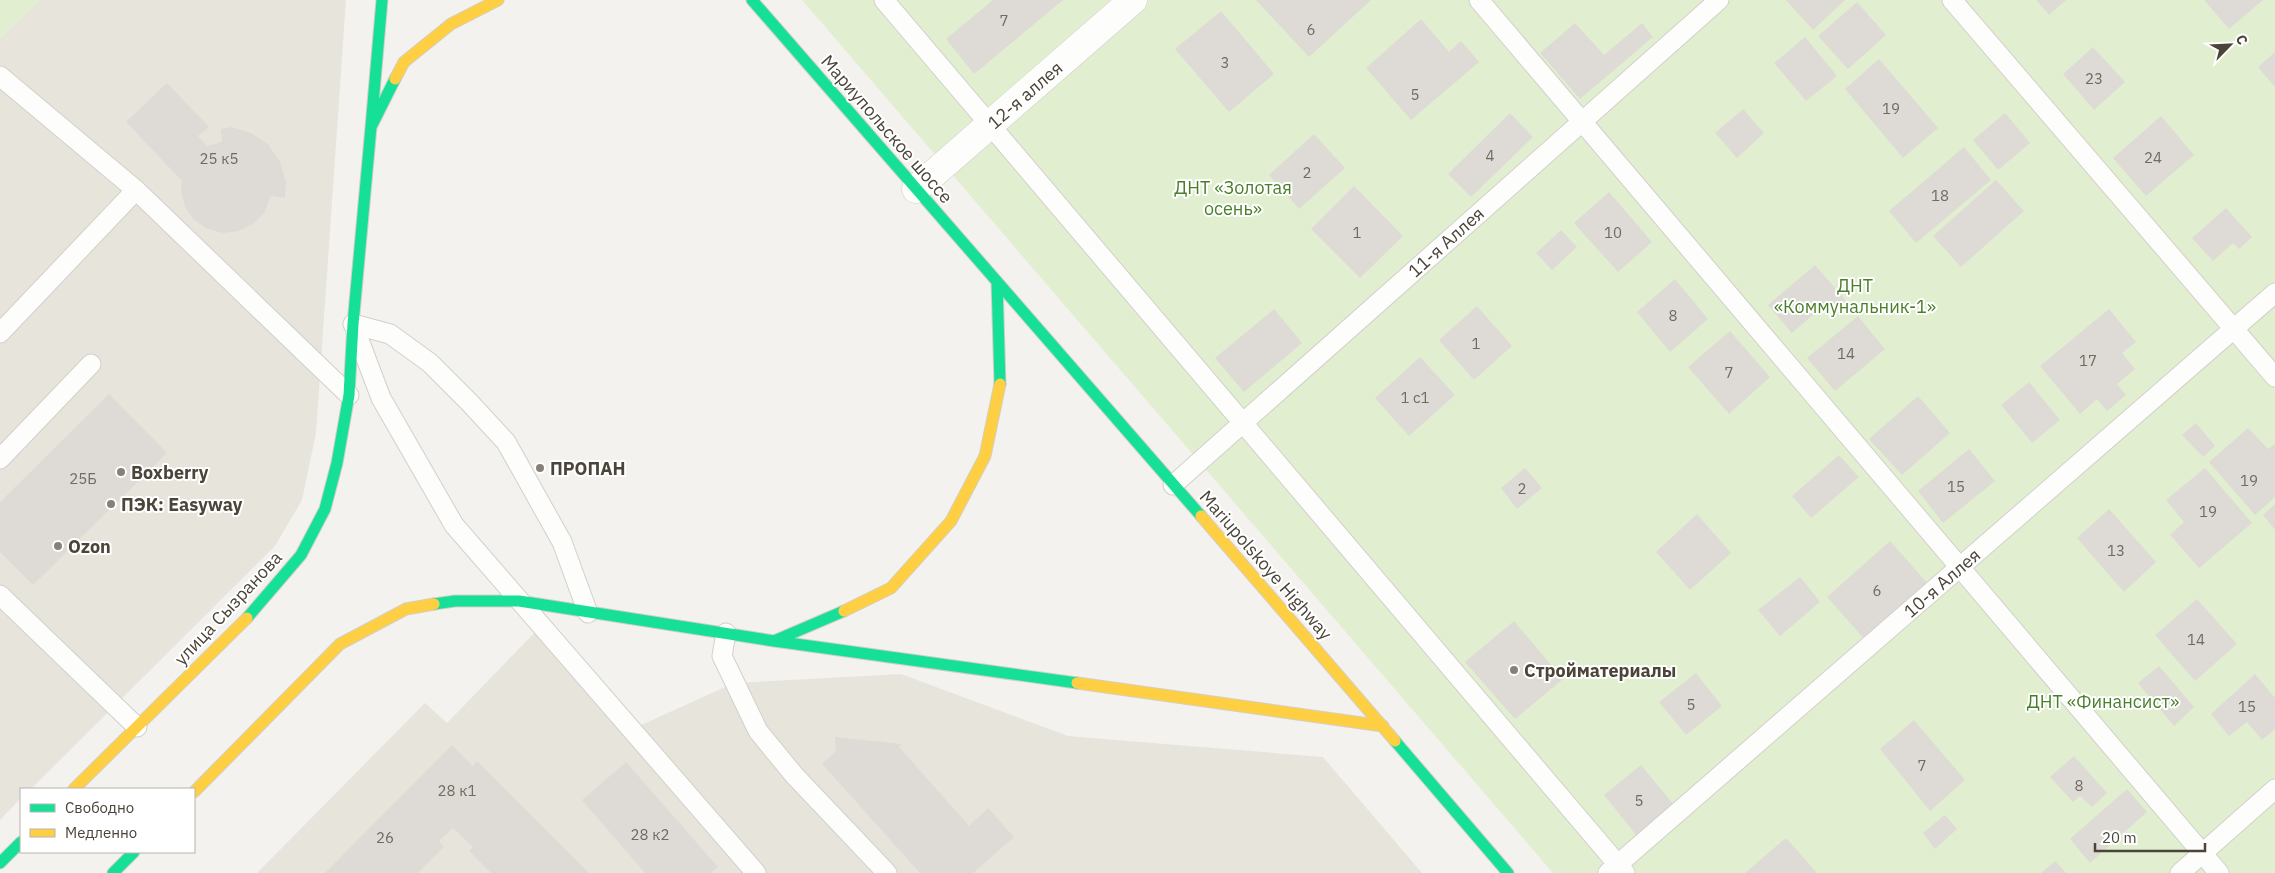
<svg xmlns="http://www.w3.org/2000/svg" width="2275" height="873" viewBox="0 0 2275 873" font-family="'IBM Plex Sans',sans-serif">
<rect width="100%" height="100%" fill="#f4f2ee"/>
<path fill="#e7e4dc" d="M39 0H346L316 433 302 500 275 546 31 789H21V798L0 820V38Z
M540 627 639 726 734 683 901 674 1068 736 1323 757 1422 873H257L425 703 447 723Z"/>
<path fill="#e1eecf" d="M0 0H39L0 38Z
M802 0H2275V873H1553Z"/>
<path fill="#dedbd6" d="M993 0H1063L974 74 946 39Z
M1256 0H1371L1309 57Z
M1786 0H1845L1813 30Z
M2036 0H2066L2049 15Z
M2204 0H2263L2229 29Z
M1857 2 1886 35 1848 69 1818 36Z
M1221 11 1274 74 1229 112 1175 49Z
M1421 19 1449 52 1461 41 1479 62 1411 120 1366 68Z
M1575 23 1604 55 1642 23 1653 37 1580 99 1540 53Z
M1805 37 1837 76 1806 101 1774 63Z
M2093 47 2125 82 2094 110 2063 74Z
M2275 52V87L2258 67Z
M1879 59 1938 128 1903 158 1845 89Z
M167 83 209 127 198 136 207 146 222 142 221 129 231 127 251 133 268 144 280 162 286 182 285 198 271 196 264 213 253 224 239 231 223 233 208 229 194 220 185 207 181 192 182 181 126 122Z
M1743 109 1764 133 1737 158 1715 133Z
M1510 113 1533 137 1471 197 1448 174Z
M2005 113 2030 143 1998 170 1973 140Z
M2161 116 2194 155 2146 196 2113 158Z
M1314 134 1345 168 1299 209 1269 175Z
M1964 147 1991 180 1916 243 1889 211Z
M1996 180 2024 211 1961 267 1933 236Z
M1354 186 1403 236 1360 278 1311 229Z
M1609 192 1652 242 1618 272 1574 223Z
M2226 208 2252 237 2239 249 2233 243 2213 261 2192 238Z
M1561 230 1577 247 1552 270 1536 253Z
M1815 265 1847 302 1836 312 1828 302 1792 333 1768 305Z
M1675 279 1708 319 1670 352 1637 312Z
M1477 306 1512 346 1474 380 1439 340Z
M1274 309 1302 343 1244 392 1215 358Z
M2109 309 2136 342 2122 353 2135 369 2117 384 2126 395 2107 411 2097 399 2080 414 2040 366Z
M1858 316 1885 349 1835 391 1807 358Z
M1730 331 1770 377 1729 414 1688 367Z
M1420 357 1455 395 1409 436 1375 398Z
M2029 382 2060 420 2032 443 2001 405Z
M109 394 167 453 33 585 0 552V502Z
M1918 396 1950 433 1902 475 1869 439Z
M2196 423 2215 446 2203 457 2182 435Z
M2248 428 2268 449 2275 444V497L2255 515 2209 462Z
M1969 449 1995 481 1943 523 1918 491Z
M1839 455 1859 477 1811 518 1792 496Z
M1525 468 1542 488 1517 509 1501 488Z
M2205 468 2252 523 2199 568 2170 535 2184 522 2166 500Z
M2275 504V530L2263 515Z
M2109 509 2156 562 2124 592 2077 538Z
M1697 514 1731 553 1690 590 1656 552Z
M1890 541 1928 584 1865 640 1827 597Z
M1800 577 1820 602 1780 636 1758 610Z
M2197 599 2237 644 2195 681 2155 635Z
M1514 621 1563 679 1515 719 1465 662Z
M2159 666 2194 707 2174 726 2138 683Z
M1696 673 1722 706 1686 735 1659 702Z
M2255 674 2275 698V729L2262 740 2247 722 2229 736 2211 714Z
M1914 720 1965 780 1930 811 1880 749Z
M835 737 902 744 899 747 969 826 988 808 1014 837 973 873H920L822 764 836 751Z
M452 745 473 766 477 761 589 873H491L469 851 473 847 453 828 439 841 444 847 418 873H325Z
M2074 756 2107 793 2092 807 2080 796 2073 802 2050 777Z
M626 762 718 867 711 873H645L582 800Z
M1641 765 1674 805 1637 836 1604 795Z
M2127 789 2147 812 2090 863 2070 839Z
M1945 815 1957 829 1935 849 1923 833Z
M1786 838 1817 873H1745Z
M2055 861 2066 873H2041Z"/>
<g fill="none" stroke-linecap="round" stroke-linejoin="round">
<defs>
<path id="lane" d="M884 0 1625 873
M1479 0 2219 873
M1952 0 2275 377
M0 76 136 190
M353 324 390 334 430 363 469 402 506 442 562 542 588 613
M356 332 381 398 454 525 756 873
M0 333 136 190 349 395
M0 459 91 364
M1173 485 1719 0
M0 595 137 727
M726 633 722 656 758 731 794 775 887 873
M1608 873 2275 293
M2180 873 2275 789"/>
<path id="street" d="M916 189 1133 0"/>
<path id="fast" d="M752 0 1201 516
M371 127 382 0
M997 282 1000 384
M434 604 455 601H519L774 641 844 611
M247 618 301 555 325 509 337 463 349 395 353 324 371 127 395 79
M774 641 1077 683
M1395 741 1508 873
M0 863 21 842
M113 873 134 852"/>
<path id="slow" d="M395 79 404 62 451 24 498 0
M1201 516 1395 741
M844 611 891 588 951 521 985 456 1000 384
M1077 683 1383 726
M74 789 247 618
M194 792 340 644 406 609 434 604"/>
</defs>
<use href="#lane" stroke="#d2d0cb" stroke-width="21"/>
<use href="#street" stroke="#d2d0cb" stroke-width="29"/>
<use href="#fast" stroke="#d3cfc5" stroke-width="13"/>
<use href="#slow" stroke="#d3cfc5" stroke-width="13"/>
<use href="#lane" stroke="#fdfdfc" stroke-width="19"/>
<use href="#street" stroke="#fdfdfc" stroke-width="28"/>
<use href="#fast" stroke="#16e098" stroke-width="11"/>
<use href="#slow" stroke="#ffcf43" stroke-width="11"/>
</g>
<g fill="#868178" stroke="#fff" stroke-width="2">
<circle cx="540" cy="468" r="5"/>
<circle cx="121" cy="472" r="5"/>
<circle cx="111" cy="504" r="5"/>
<circle cx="58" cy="546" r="5"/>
<circle cx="1514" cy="670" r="5"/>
</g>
<g text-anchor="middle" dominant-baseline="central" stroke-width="4" stroke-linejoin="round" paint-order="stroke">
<g font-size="15" fill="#706a61">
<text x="1004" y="20">7</text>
<text x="1311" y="29">6</text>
<text x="1225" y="62">3</text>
<text x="2094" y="78">23</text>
<text x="1415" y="94">5</text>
<text x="1891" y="108">19</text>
<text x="1490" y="155">4</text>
<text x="2153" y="157">24</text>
<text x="219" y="158">25 к5</text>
<text x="1307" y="172">2</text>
<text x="1940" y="195">18</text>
<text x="1357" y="232">1</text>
<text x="1613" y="232">10</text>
<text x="1673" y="315">8</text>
<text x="1476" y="343">1</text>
<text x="1846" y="353">14</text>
<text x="2088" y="360">17</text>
<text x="1729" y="372">7</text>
<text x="1415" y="397">1 с1</text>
<text x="83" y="478">25Б</text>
<text x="2249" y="480">19</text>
<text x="1956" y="486">15</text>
<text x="1522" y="488">2</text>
<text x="2208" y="511">19</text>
<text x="2116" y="550">13</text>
<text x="1877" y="590">6</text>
<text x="2196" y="639">14</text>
<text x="1691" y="704">5</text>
<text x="2247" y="706">15</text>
<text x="1922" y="765">7</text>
<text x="2079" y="785">8</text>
<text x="457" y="790">28 к1</text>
<text x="1639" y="800">5</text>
<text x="650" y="834">28 к2</text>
<text x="385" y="837">26</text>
</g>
<g font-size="18" fill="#4b4439" stroke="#fff">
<text transform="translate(1025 95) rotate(-41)">12-я аллея</text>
<text transform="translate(887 129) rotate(49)">Мариупольское шоссе</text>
<text transform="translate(1446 242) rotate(-42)">11-я Аллея</text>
<text transform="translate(1266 565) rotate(49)">Mariupolskoye Highway</text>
<text transform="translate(1942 583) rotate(-41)">10-я Аллея</text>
<text transform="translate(228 608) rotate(-47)">улица Сызранова</text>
</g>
<g font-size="18" fill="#4a7f2a" stroke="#fff">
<text x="1233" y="187">ДНТ «Золотая<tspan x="1233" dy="21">осень»</tspan></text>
<text x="1855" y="285">ДНТ<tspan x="1855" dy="21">«Коммунальник-1»</tspan></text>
<text x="2103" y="701">ДНТ «Финансист»</text>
</g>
<g font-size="18" font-weight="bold" fill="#4b4439" stroke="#fff" text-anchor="start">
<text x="550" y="468">ПРОПАН</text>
<text x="131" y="472">Boxberry</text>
<text x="121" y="504">ПЭК: Easyway</text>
<text x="68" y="546">Ozon</text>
<text x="1524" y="670">Стройматериалы</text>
</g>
</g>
<rect x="20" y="788" width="175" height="65" fill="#ffffff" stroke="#b7b4b0"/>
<rect x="30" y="804" width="25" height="8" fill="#16e098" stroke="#b7b4b0"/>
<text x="65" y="813" font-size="15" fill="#4b4439">Свободно</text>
<rect x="30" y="829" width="25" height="8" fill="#ffcf43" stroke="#b7b4b0"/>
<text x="65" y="838" font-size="15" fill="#4b4439">Медленно</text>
<g transform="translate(2230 45) rotate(66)" stroke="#ffffff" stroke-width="4" paint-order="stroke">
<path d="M0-4L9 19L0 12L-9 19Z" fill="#4b4439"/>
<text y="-8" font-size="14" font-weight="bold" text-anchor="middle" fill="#4b4439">С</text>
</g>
<path d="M2095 843v8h110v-8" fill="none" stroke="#4b4439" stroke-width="2.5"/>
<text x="2102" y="843" font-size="15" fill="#4b4439" stroke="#ffffff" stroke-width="4" paint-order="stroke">20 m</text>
</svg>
